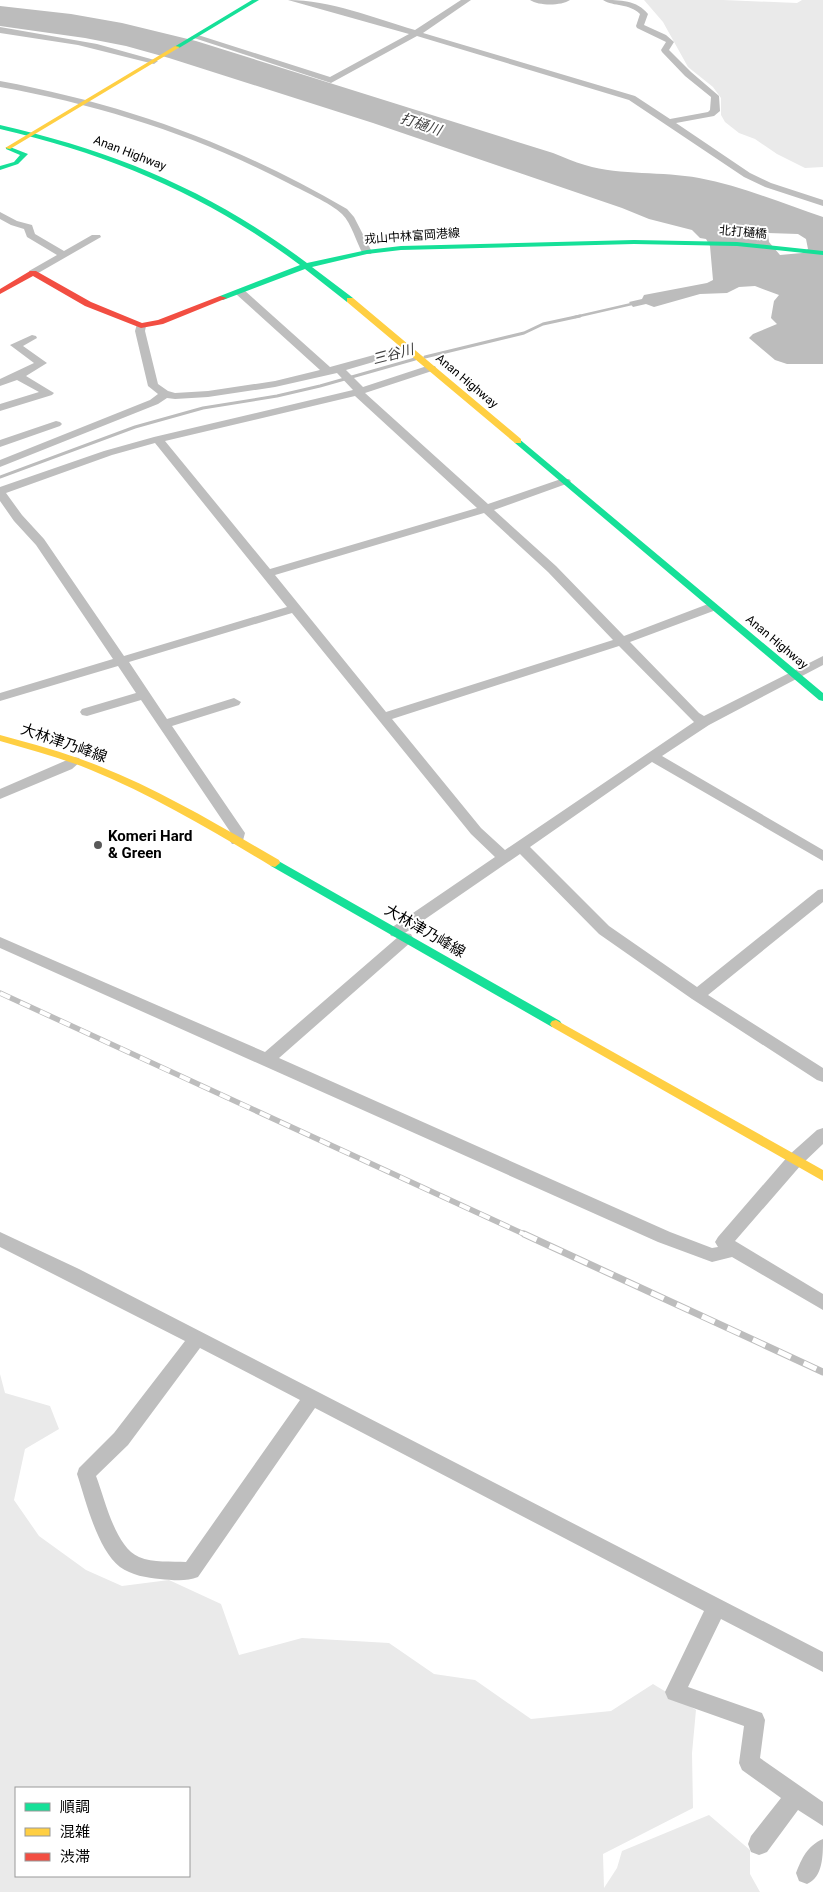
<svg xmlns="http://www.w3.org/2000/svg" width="823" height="1892" viewBox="0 0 823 1892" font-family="Roboto,'Noto Sans JP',sans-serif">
<rect width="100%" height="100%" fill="#fff"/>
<path fill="#eaeaea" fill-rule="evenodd" d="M644 0H723L797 3 802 0H823V167L805 168 777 154 755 139 739 133 725 122 721 115V98L713 87 688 67 663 22Z
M0 1374 5 1393 50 1406 59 1429 25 1449 14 1500 39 1536 86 1570 122 1586 169 1580 221 1604 239 1655 302 1638 389 1643 434 1674 475 1680 531 1719 611 1711 653 1684 696 1710 692 1753 693 1808 603 1854 604 1888 617 1868 622 1851 709 1815 750 1850V1874L760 1892H0ZM16 1788H189V1876H16Z"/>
<path fill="#bcbcbc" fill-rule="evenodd" d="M0 6 71 14 122 23 196 41 553 153C564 157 574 162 585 165 622 176 662 171 699 178 741 186 782 203 823 217V364H787L775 360 749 338 753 334 777 324 771 318 774 301 779 295 755 286 739 287 727 293 700 294 654 307 646 304 633 307 629 302 642 299 644 295 707 283 713 280 710 246 706 239 700 238 692 230 649 219 622 208 373 123 169 58 126 46 85 38 0 26ZM768 233 798 234 806 239 808 249 802 253 780 255 769 242Z"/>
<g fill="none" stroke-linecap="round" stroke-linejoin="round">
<path stroke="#bcbcbc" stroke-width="2.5" d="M575 317 636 303"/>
<path stroke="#bcbcbc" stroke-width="3" d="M425 357 524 333 543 324 580 316
M0 477 135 427 203 408 277 396 320 386 415 359"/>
<path fill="#bebebe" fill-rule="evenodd" d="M288 0C330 0 374 18 415 30L461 0H471L423 33 635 96 670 119 708 112 710 110 711 97 685 76 662 52 661 50 666 42 664 41 637 28 636 26 640 14C629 3 614 7 603 0 620 0 637 0 648 14L644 25 666 35 674 42 669 50 691 72 719 96 720 111 714 116 676 123 750 173 771 183 823 200V206L765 187 744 177 629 100 417 36 331 83 191 37 198 35 330 77 409 34Z
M530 0H570C561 6 539 6 530 0Z
M0 27 97 44 158 61 154 64 78 45 0 33Z
M0 81C128 105 235 144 347 209L354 217 372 252 371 254H363C356 242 352 224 342 214 331 203 301 190 286 182 195 135 100 105 0 87Z
M0 212 17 221 32 225 35 234 64 251 92 235H100L101 237 33 276 29 275V271L57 255 27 237 24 229 11 225 0 219Z
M240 289 244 290 330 367 403 347H411L412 349 411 351 346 370 363 387 427 366H435L436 368 435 370 365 393 488 504 561 479H569L571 481 569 483 494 510 556 566 624 636 708 604H716L718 607 716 610 630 642 699 713 704 716 823 656V665L709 725 662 756 823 850V861L652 762 530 847 609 926 697 987 818 890 823 889V902L708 995 823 1068V1082L817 1080 692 999 599 934 520 854 405 933 411 934 413 938 411 942 279 1058 670 1232 712 1248 718 1247 715 1242 718 1237 789 1155 817 1130 823 1128V1144L801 1165 735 1241 823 1294V1310L732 1257 712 1262 658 1242 0 948V937L265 1052 398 937 391 936 389 932 391 928 495 857 471 834 292 613 129 662 167 719 234 698 241 702 239 705 172 726 245 833 242 844H232L230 841 231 833 141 700 87 716 82 715 80 712 82 709 136 693 118 666 0 701V693L113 659 36 545 14 521 0 501V487L104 451 154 437 353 390 337 373 275 387 208 397 175 399 167 398 158 404 0 467V460L150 400 158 394 148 386 135 331 137 324H145L146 326 145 331 158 384 168 391 175 393 208 391 275 381 320 370 236 294 235 292ZM355 396 477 508 270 569 165 441ZM155 443 287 607 124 656 44 539 22 515 6 493 112 455ZM484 513 548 572 613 640 386 712 275 575ZM619 646 694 722 505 850 481 828 392 719Z
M32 335 36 336 37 338 23 346 47 363 26 376 54 393 52 395 0 411V404L39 392 17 380 0 386V379L34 363 10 345Z
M56 421 60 422 62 424 60 426 0 447V440Z
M74 757 79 758 81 761 72 769 0 799V789Z
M0 1232 79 1269 823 1652V1672L721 1619 688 1687 762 1713 765 1720 760 1758 823 1802V1826L798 1810 767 1852 759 1855 751 1852 748 1844 751 1836 781 1798 742 1770 739 1763 744 1726 668 1699 665 1692 704 1611 315 1408 198 1577C186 1582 172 1580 160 1579 147 1578 131 1575 120 1567 97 1549 86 1501 77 1474L79 1468 114 1433 185 1341 0 1247ZM200 1348 300 1400 186 1562C172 1561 153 1563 139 1557 115 1547 105 1499 96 1476L128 1445Z
M823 1839C823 1856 823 1877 807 1884L799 1881 796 1873C802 1858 807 1846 823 1839Z"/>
<path fill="#16e098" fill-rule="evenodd" d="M252 0H259L179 48 174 47Z
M0 125C117 152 211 191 307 263L367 250 401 246 634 240 737 242 823 251V255L737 246 634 244 401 250 367 254 312 267 353 298V302H347L305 269 223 300H220V296L300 265C208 196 112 155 0 129Z
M6 147H10L28 154 18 164 0 170V166L14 162 20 155 6 149Z
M518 438 823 693V701L819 700 515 443 514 441Z
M275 859 560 1021 562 1024 560 1027H552L271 866 270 863Z"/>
<path fill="#ffcf43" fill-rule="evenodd" d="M175 46 180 47 10 149 5 148Z
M347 298H353L521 439V443H515L347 302Z
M0 735C33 744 67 753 99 766 162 791 220 826 279 860L280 863 275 867 271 866C213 831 154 796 91 770 62 758 31 750 0 741Z
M556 1020 823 1170V1181L552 1027 550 1024 552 1021Z"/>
<path fill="#f24e42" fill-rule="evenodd" d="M30 271H36L91 302 142 323 158 320 220 296 227 298 163 324 141 328 85 306 33 276 0 294V289Z"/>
<defs>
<path id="rail-far1" d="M0 993 526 1235"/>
<path id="rail" d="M524 1234 823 1372"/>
</defs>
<use href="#rail-far1" stroke="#bdbdbd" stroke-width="5.5"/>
<use href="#rail" stroke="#bdbdbd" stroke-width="7"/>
<use href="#rail-far1" stroke="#fff" stroke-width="4" stroke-dasharray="11" stroke-linecap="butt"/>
<use href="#rail" stroke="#fff" stroke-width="5" stroke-dasharray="14" stroke-linecap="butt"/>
</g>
<circle fill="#595959" stroke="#fff" stroke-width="2" cx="98" cy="845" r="5"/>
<g text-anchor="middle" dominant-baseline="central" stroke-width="4" stroke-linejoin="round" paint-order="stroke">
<g font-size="12" fill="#000" stroke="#fff">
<text transform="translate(130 153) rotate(21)">Anan Highway</text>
<text transform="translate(743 232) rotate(5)">北打樋橋</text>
<text transform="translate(412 236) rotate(-4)">戎山中林富岡港線</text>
<text transform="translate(467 381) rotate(40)">Anan Highway</text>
<text transform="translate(777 642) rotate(40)">Anan Highway</text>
</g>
<g font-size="14" font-style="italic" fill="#404040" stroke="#fff">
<text transform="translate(421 124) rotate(18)">打樋川</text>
<text transform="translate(393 354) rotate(-15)">三谷川</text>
</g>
<g font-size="15" fill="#000" stroke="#fff">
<text transform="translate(64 743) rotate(19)">大林津乃峰線</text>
<text transform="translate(425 931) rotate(30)">大林津乃峰線</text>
</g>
<g font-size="15" font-weight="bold" fill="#000" stroke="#fff" text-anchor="start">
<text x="108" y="836">Komeri Hard<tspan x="108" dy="17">&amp; Green</tspan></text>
</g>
</g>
<rect x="15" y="1787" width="175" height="90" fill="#ffffff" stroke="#999999"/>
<rect x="25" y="1803" width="25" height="8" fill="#16e098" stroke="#999999"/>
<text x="60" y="1812" font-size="15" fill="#000000">順調</text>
<rect x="25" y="1828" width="25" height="8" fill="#ffcf43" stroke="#999999"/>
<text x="60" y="1837" font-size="15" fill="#000000">混雑</text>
<rect x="25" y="1853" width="25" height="8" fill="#f24e42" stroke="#999999"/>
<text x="60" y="1862" font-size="15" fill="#000000">渋滞</text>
</svg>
